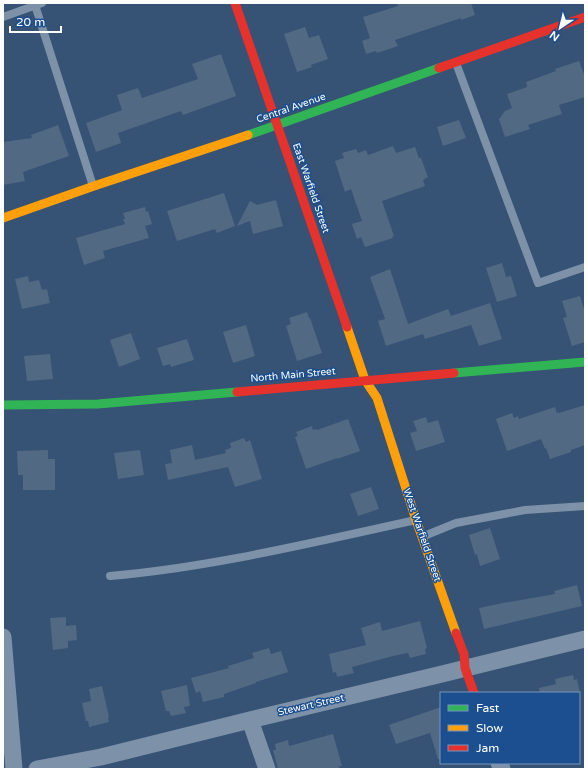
<svg xmlns="http://www.w3.org/2000/svg" width="588" height="772" viewBox="0 0 588 772" font-family="'Varela Round',sans-serif">
<rect width="100%" height="100%" fill="#365274"/>
<path fill="#526984" d="M397 3H471L475 15 461 20V18L395 40 398 46 377 53 376 51 366 54 362 41 370 38 363 17 398 6Z
M305 27 309 38 319 35 328 59 311 65 312 67 297 72 284 34Z
M221 54 236 96 183 115 181 111 118 133 121 143 96 152 86 123 122 110 117 95 138 88 142 98 198 79 192 64Z
M579 61 585 77V97L559 105 562 114 528 125 530 129 505 137 499 119 505 111 512 108 507 94 527 87 526 82 556 71 555 69Z
M459 120 466 138 443 146 437 127Z
M58 125 69 156 23 172 25 181 3 185V142L32 138 31 135Z
M393 146 396 153 415 147 419 158H421L428 177 423 180 425 186 382 201 394 236 392 237 393 238 365 247 361 237 357 239 352 224 362 221 351 189 345 192 335 161 344 158 342 153 356 149 358 153 366 150 368 155Z
M224 193 235 226 217 233 215 229 177 241 167 211Z
M276 200 283 226 253 234 250 221 237 226 250 201 257 205Z
M145 207 146 212 148 211 152 224 145 226 149 238 103 251 105 258 84 265 76 238 125 224 123 219H125L123 213Z
M502 263 506 277 511 276 517 296 497 302 486 268Z
M390 269 408 324 448 309 451 316 490 303 502 339 479 346 471 325 425 339 423 334 386 346 378 321 385 319 370 277Z
M28 276 29 282 39 280 42 290 47 289 50 303 22 309 15 279Z
M580 296 585 312V342L572 346 563 318 567 317 562 301Z
M307 312 309 318H310L322 353 297 361 286 326 291 324 289 318Z
M246 325 255 356 233 363 223 332Z
M131 333 140 359 119 367 110 340Z
M187 339 194 360 171 367 170 364 163 366 157 348Z
M50 354 53 379 27 381 24 356Z
M585 405V445L571 450V452L550 459 546 448 545 449 541 439 507 451 496 419 512 413 514 418 518 416 519 419 555 407 557 413 559 412V413Z
M426 417 428 423 438 420 445 442 416 451 410 433 417 431 413 421Z
M348 419 360 451 337 459V458L306 469 295 437 298 436 296 432 312 426 313 430 316 429 317 430Z
M244 438 246 442 250 440 262 479 235 487 228 467 168 480 165 464 172 463 170 450 192 445 195 460 226 453 225 450 231 448 230 443Z
M48 450V459H55V490H23V475H18L17 451Z
M140 450 144 475 118 479 114 453Z
M371 487 379 509 358 516 350 494Z
M490 528 500 559 480 566 477 554 475 555 469 535Z
M577 585 582 606 484 629 479 608 503 603 555 594 554 591Z
M66 617V626L76 625 77 640 68 641V648L53 650 50 618Z
M420 621 427 648 425 649 426 654 410 658 408 653 393 656 352 667 354 673 337 677 336 672 333 673 329 654 366 645 361 628 380 622 382 631Z
M269 648 271 654 281 651 288 672 256 682V683L224 694V697L203 702 200 691 196 693 191 678 229 668 228 666 254 658 252 653Z
M573 675 574 680 577 679 580 693H540L539 688 556 684 555 679Z
M187 685 190 706 184 707 186 713 171 716 169 711H166L161 691Z
M102 686 109 717 108 718 109 722 89 727 88 721H86L82 703 91 701 89 689Z
M441 707V759H438L430 733 396 744 389 725Z
M333 734 342 766H339L340 769H278L273 750H276L275 744 288 740 289 746Z"/>
<g fill="none" stroke-linecap="round" stroke-linejoin="round">
<path stroke="#7d92a8" stroke-width="8" d="M35 5 93 186
M3 17 42 3
M456 63 538 283 585 267
M424 536 456 523 525 510 585 506
M110 576C213 567 314 542 416 520"/>
<path stroke="#7d92a8" stroke-width="17" d="M3 637 14 769
M250 720 267 769
M499 763 502 769
M37 769 101 757 250 720 442 674 585 639"/>
<path stroke="#30b455" stroke-width="9" d="M248 135 439 68
M454 373 585 362
M3 405 98 404 237 392"/>
<path stroke="#ff9f0a" stroke-width="9" d="M3 218 94 186 248 135
M347 327 365 380 377 398 416 520 456 633"/>
<path stroke="#e5322d" stroke-width="9" d="M235 3 347 327
M439 68 585 17
M237 392 454 373
M456 633 464 654 465 668 474 693"/>
</g>
<g text-anchor="middle" dominant-baseline="central" stroke-width="3" stroke-linejoin="round" paint-order="stroke">
<g font-size="10" fill="#fff" stroke="#1b4f8f">
<text transform="translate(291 108) rotate(-19)">Central Avenue</text>
<text transform="translate(311 188) rotate(71)">East Warfield Street</text>
<text transform="translate(293 375) rotate(-5)">North Main Street</text>
<text transform="translate(422 535) rotate(71)">West Warfield Street</text>
<text transform="translate(311 705) rotate(-13)">Stewart Street</text>
</g>
</g>
<rect width="588" height="772" fill="none" stroke="#ffffff" stroke-width="8"/>
<rect x="440" y="692" width="140" height="72" fill="#1b4f8f" stroke="#7695bc"/>
<rect x="448" y="705" width="20" height="6" fill="#30b455" stroke="#7695bc"/>
<text x="476" y="712" font-size="12" fill="#ffffff">Fast</text>
<rect x="448" y="725" width="20" height="6" fill="#ff9f0a" stroke="#7695bc"/>
<text x="476" y="732" font-size="12" fill="#ffffff">Slow</text>
<rect x="448" y="745" width="20" height="6" fill="#e5322d" stroke="#7695bc"/>
<text x="476" y="752" font-size="12" fill="#ffffff">Jam</text>
<g transform="translate(560 28) rotate(215)" stroke="#1b4f8f" stroke-width="3" paint-order="stroke">
<path d="M0-3L7 15L0 10L-7 15Z" fill="#ffffff"/>
<text y="-6" font-size="11" font-weight="bold" text-anchor="middle" fill="#ffffff">N</text>
</g>
<path d="M10 26v6h51v-6" fill="none" stroke="#ffffff" stroke-width="2"/>
<text x="16" y="26" font-size="12" fill="#ffffff" stroke="#1b4f8f" stroke-width="3" paint-order="stroke">20 m</text>
</svg>
